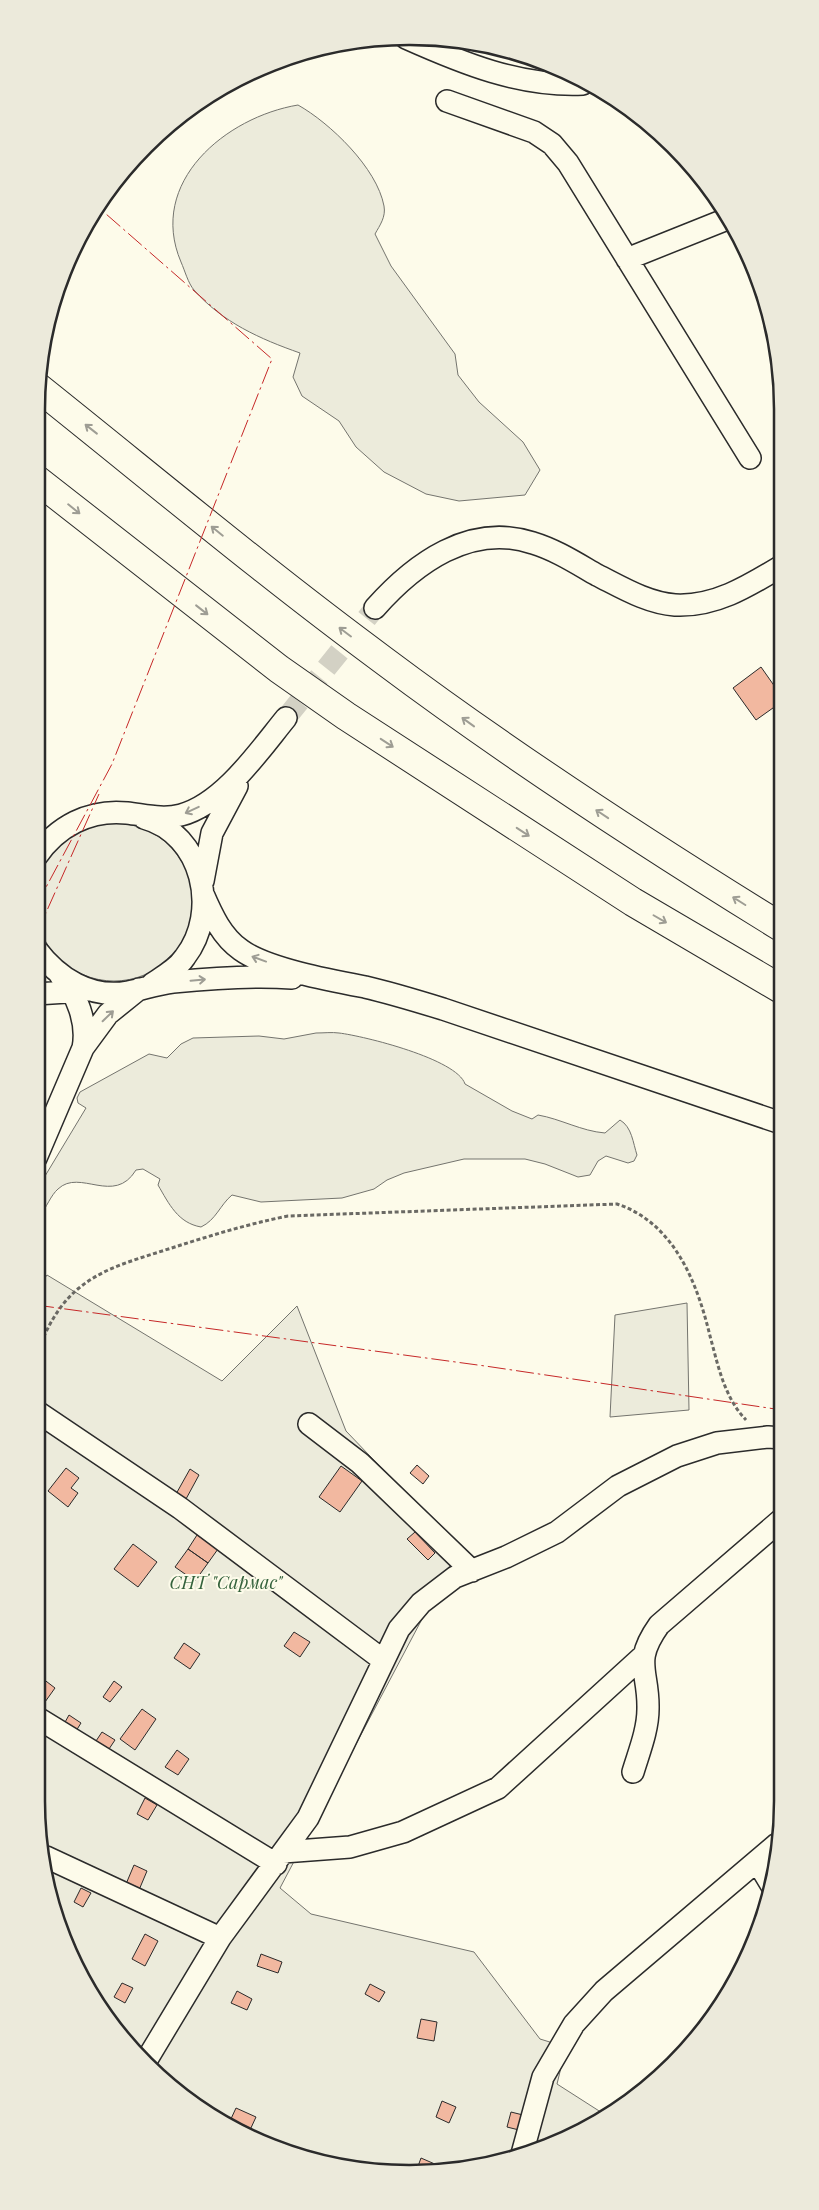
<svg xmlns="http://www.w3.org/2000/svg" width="819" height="2210" viewBox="0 0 819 2210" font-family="'Playfair Display',serif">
<rect width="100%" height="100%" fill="#fdfbea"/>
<path fill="#ecebdb" stroke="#74746e" d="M298 105C330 123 377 168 384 206 386 217 380 225 375 234L391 266 455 354 458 375 479 402 523 442 540 470 525 495 459 501 426 494 384 472 356 447 339 421 302 396 293 377 300 353C260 339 222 322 194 290 188 283 185 271 181 262 147 182 226 117 298 105Z
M35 902a79 79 0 1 1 158 0a79 79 0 1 1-158 0Z
M316 1033C324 1033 332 1032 339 1033 364 1036 457 1059 465 1084L512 1111 532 1119 538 1115C561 1119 581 1131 605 1133L620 1120C632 1127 633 1143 637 1155L634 1161 628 1163 606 1156 598 1161 590 1175 578 1177 545 1164 525 1159H464L404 1173 387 1180 374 1189 342 1198 261 1202 232 1195C220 1205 216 1220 201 1227 178 1223 169 1204 158 1185L160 1179 143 1169 136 1170C114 1206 80 1168 58 1189 51 1195 46 1208 40 1216L36 1218V1191L86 1108 78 1103 77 1098 80 1092 149 1054 167 1058 181 1044 193 1038 259 1036 284 1039Z
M47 1275 222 1381 297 1306 346 1431 459 1549 280 1888 311 1914 474 1952 540 2039 566 2047 557 2084 607 2116 553 2145 483 2167 360 2171 290 2154 223 2124 129 2046 86 1987 56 1921 36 1800V1290Z
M687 1303 689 1410 610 1417 615 1315Z"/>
<path fill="#f2b8a0" stroke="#2b2b2b" d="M761 667 780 694V703L756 720 733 688Z
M417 1465 429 1476 423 1484 410 1473Z
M341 1466 362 1481 340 1512 319 1497Z
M66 1468 79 1478 71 1488 78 1493 68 1507 48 1491Z
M190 1469 199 1475 186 1499 176 1494Z
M415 1532 435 1553 428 1560 407 1539Z
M197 1535 218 1549 208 1563 188 1549Z
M133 1544 157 1562 138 1587 114 1569Z
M188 1549 208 1563 195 1581 175 1567Z
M294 1632 310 1642 300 1657 284 1646Z
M184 1643 200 1654 190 1669 174 1658Z
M38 1675 55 1688 45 1702 36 1695Z
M114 1681 122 1687 110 1702 103 1697Z
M142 1709 156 1719 135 1750 120 1739Z
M69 1715 81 1723 76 1731 64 1724Z
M102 1732 115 1740 109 1749 96 1741Z
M177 1750 189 1759 178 1775 165 1767Z
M145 1798 157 1805 148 1820 137 1814Z
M134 1865 147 1871 139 1890 126 1884Z
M81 1888 91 1893 83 1907 74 1902Z
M145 1934 158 1941 145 1966 132 1959Z
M261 1954 282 1962 278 1973 257 1966Z
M122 1983 133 1988 125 2003 114 1997Z
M370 1984 385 1992 379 2002 365 1994Z
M237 1991 252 1999 247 2010 231 2003Z
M421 2019 437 2022 434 2041 417 2038Z
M442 2101 456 2107 449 2123 436 2117Z
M236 2108 256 2117 250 2130 230 2121Z
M511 2112 527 2116 523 2131 507 2127Z
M421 2158 444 2168 417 2169Z"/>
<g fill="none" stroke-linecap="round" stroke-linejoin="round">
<path stroke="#d3d1c4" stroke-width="21" stroke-dasharray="21 11" stroke-linecap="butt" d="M286 718 375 608"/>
<defs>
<path id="minor" d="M406 38C462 63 520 87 583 84
M447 101 534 132 552 144 568 163 750 458
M627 259 727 219
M375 608C414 564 470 522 533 543 556 550 576 563 597 575 621 587 647 603 675 605 714 607 747 587 780 567
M144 818C203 834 220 912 185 957 177 969 164 976 152 984
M36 857C57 826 90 809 127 813 145 815 163 820 181 815 223 804 259 751 286 718
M203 881 212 833 237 786
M203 894C212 915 222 937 241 950 267 969 333 981 365 987 391 993 417 1001 443 1009L781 1123
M36 949C58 978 90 999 128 992 143 989 157 984 173 982 213 978 252 975 292 978
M60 975C77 994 88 1023 83 1048
M36 994 83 991
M36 1158 83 1048 108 1014 139 989
M36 1411 180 1508 383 1660
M309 1424 360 1463 472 1571
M36 1717 276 1864
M633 1772C639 1752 648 1730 648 1709 649 1670 632 1663 659 1625L782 1519
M283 1852 350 1847 403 1832 498 1788 643 1656
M46 1857 220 1938
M757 1861 772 1886
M146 2061 220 1938 308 1818 399 1629 421 1603 455 1577 506 1557 557 1532 618 1486 677 1456 717 1443 768 1437 782 1438
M522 2154 543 2077 574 2024 604 1991 777 1844"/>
<path id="highway" d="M39 388C153 479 265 573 383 660 511 756 645 843 781 927
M36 479 279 669 346 716 633 902 781 989"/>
</defs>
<use href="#minor" stroke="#2b2b2b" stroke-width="24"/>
<use href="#highway" stroke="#2b2b2b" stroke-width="30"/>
<path stroke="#6a6964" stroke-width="3" stroke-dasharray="4 2.5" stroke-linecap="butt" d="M36 1355C46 1330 57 1306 79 1288 102 1269 131 1261 159 1252 203 1238 243 1225 288 1216L617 1204C674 1223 697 1282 710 1336 718 1365 724 1397 746 1420"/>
<use href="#minor" stroke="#fdfbea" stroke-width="21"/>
<use href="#highway" stroke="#fdfbea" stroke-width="28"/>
<path stroke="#c62828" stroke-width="1" stroke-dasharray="18 4 2.5 4" stroke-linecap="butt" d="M36 906 112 764 272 359 98 207
M36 935 99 794
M36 1305 485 1366 782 1410"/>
</g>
<defs><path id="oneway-shaft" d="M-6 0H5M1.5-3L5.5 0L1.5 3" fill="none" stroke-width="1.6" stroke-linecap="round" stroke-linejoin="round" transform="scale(1.25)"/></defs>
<g stroke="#9e9d94">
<use href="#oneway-shaft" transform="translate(91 429) rotate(-142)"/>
<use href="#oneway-shaft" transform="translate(74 509) rotate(39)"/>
<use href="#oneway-shaft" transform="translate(217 531) rotate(-141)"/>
<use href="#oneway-shaft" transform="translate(202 610) rotate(38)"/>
<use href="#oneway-shaft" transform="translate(345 632) rotate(-143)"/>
<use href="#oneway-shaft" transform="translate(468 722) rotate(-144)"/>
<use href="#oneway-shaft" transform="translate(387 743) rotate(33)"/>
<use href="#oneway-shaft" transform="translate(192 810) rotate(155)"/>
<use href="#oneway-shaft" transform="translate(602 814) rotate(-146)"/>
<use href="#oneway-shaft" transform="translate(523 832) rotate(33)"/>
<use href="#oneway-shaft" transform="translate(739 901) rotate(-148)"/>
<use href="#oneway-shaft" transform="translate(660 919) rotate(30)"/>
<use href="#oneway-shaft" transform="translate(259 959) rotate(-160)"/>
<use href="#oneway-shaft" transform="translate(198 980) rotate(-5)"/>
<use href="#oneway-shaft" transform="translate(108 1016) rotate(-44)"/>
</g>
<g text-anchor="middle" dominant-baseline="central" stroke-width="4" stroke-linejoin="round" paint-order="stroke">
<g font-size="18" font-style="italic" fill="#34623c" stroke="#fdfbea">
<text x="226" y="1582">СНТ "Сармас"</text>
</g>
</g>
<path d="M0 0H819V2210H0ZM409 45H410A364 364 0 0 1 774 409V1801A364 364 0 0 1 410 2165H409A364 364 0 0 1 45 1801V409A364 364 0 0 1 409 45Z" fill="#eceadb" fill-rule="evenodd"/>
<path fill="none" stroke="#2b2b2b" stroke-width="2.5" d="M409 45H410A364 364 0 0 1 774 409V1801A364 364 0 0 1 410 2165H409A364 364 0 0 1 45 1801V409A364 364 0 0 1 409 45Z"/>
</svg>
